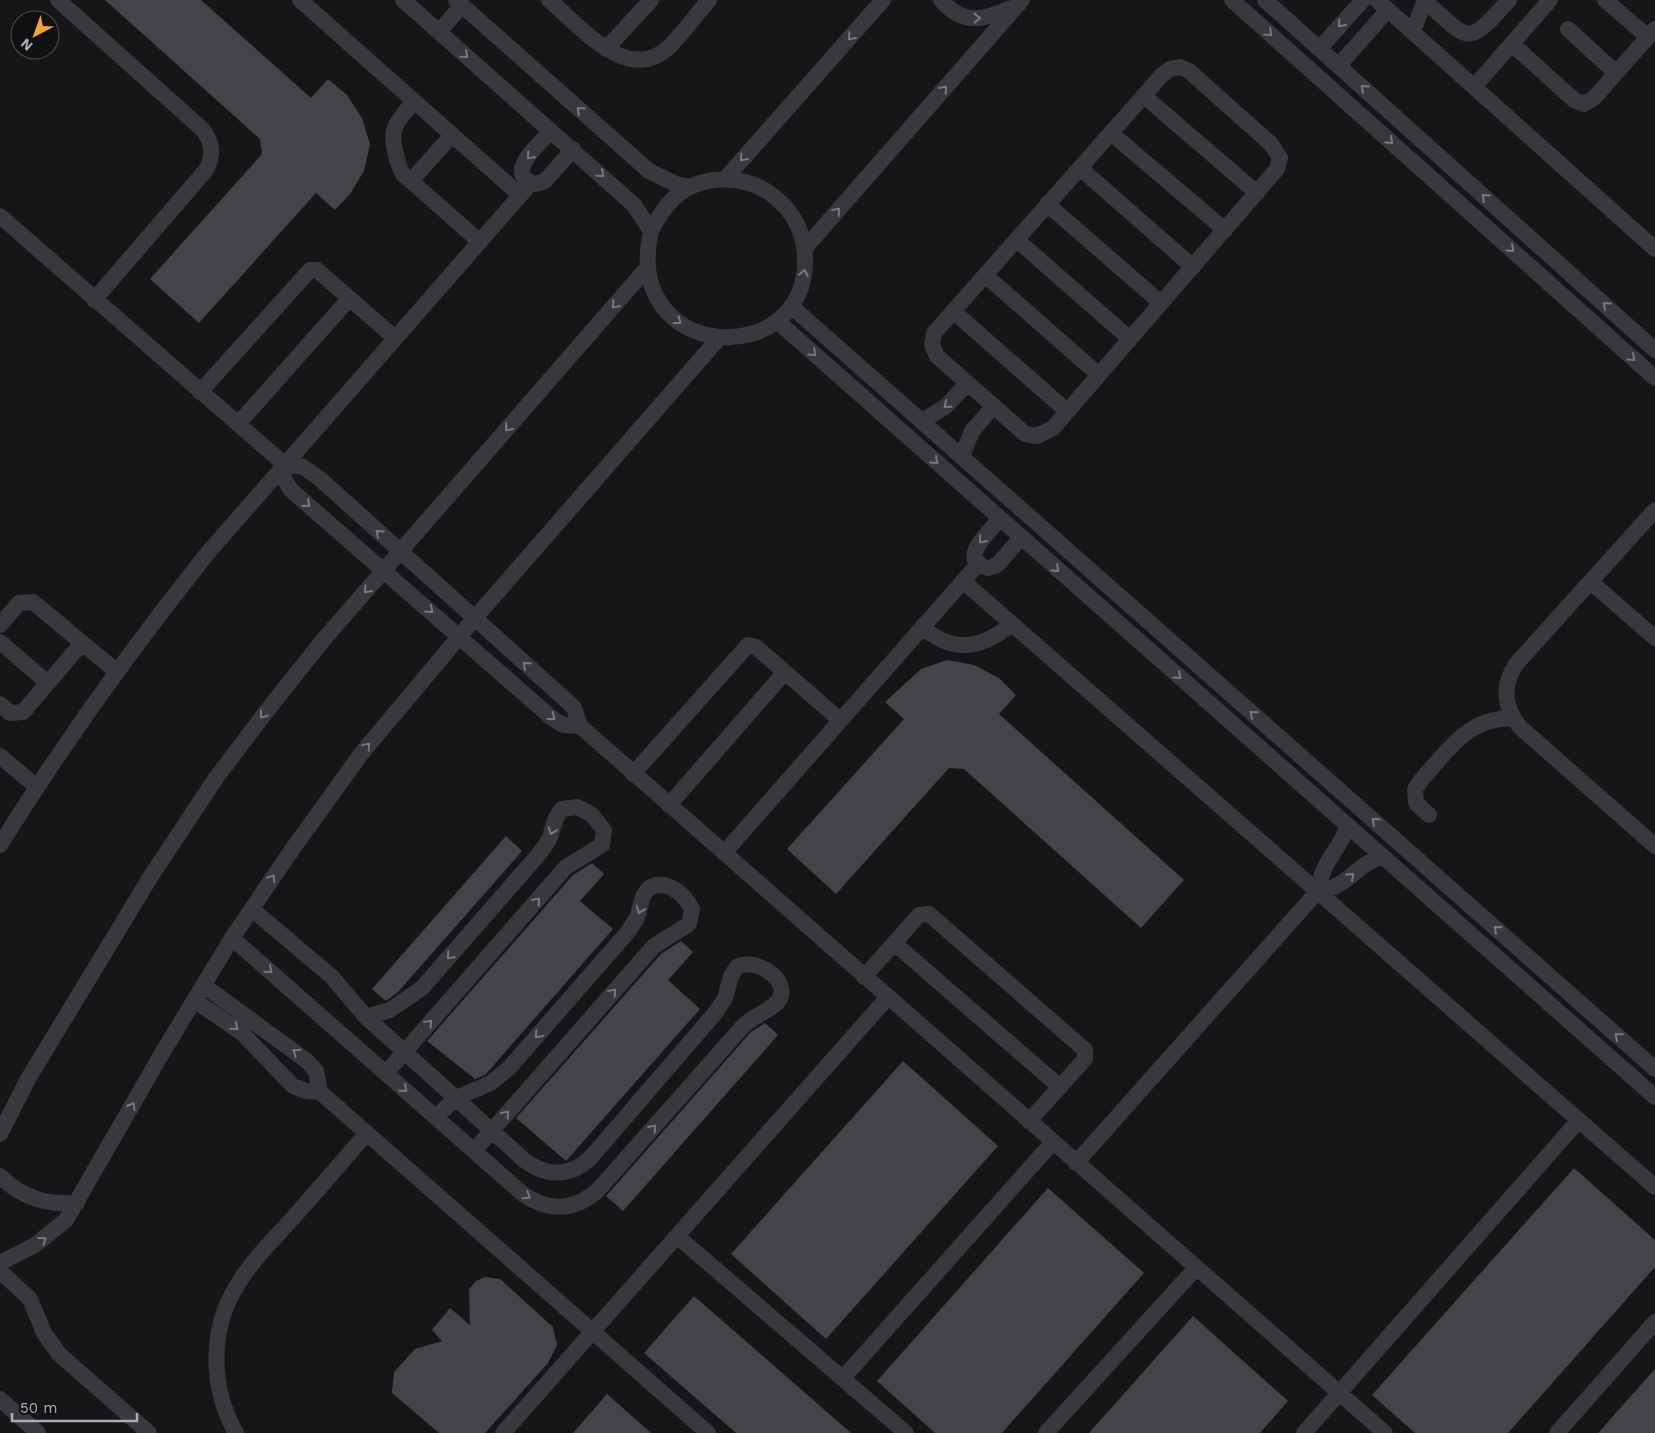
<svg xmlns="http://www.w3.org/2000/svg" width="1655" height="1433" viewBox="0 0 1655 1433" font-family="'Work Sans',sans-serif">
<rect width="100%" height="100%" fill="#161618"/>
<path fill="#434448" d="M105 0H201L311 98 328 79 347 95 362 118 370 144 364 171 350 194 335 210 316 193 199 323 150 279 262 154 260 139Z
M947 660 974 665 999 678 1016 695 999 714 1184 880 1141 928 964 769 949 768 836 894 787 849 904 719 885 702 921 669Z
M506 836 522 851 398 992 386 1001 372 989Z
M592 863 604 874 580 901 613 929 485 1075 475 1079 427 1041 573 875Z
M681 941 693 952 668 980 700 1009 566 1161 516 1118 661 954Z
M765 1023 778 1035 623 1211 606 1196 751 1032Z
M903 1061 998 1146 826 1339 731 1254Z
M1574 1168 1655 1240V1267L1508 1433H1415L1372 1395Z
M1048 1188 1144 1273 1002 1433H935L877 1381Z
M485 1277 500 1279 553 1327 557 1345 548 1363 485 1433H439L392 1393 394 1372 415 1349 442 1341 432 1330 450 1308 470 1325 469 1289 476 1281Z
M694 1296 851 1433H736L644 1353Z
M1193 1316 1288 1401 1260 1433H1089Z
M1655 1369V1433H1598Z
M607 1394 651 1433H573Z"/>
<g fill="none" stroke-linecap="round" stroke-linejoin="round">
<path stroke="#37393d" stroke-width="16" d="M58 0 202 129C213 142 214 155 206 170L94 300
M300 0 520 195
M403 0 634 205 651 231C621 362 806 372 805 260 805 235 795 214 776 198 747 173 699 173 672 200 663 209 657 219 651 231
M456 0 649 171 676 184 690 187
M549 0C579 25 628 86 669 47 683 33 696 15 709 0
M941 0C965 28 985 18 1015 7
M1232 0 1655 378
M1265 0 1655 350
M1377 0 1655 249
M1605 0 1648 37
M1425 1C1470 41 1466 48 1509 0
M1568 29 1616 73
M1413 31 1425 0
M439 32 462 5
M1512 44 1574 100 1584 104 1594 98 1655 29
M1320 48 1363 0
M606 49 651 0
M1339 65 1388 10
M1180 67 1189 71 1271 144 1280 158 1277 169 1053 428 1037 436 1025 434 937 356 932 345 934 333 1162 75 1170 69Z
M1474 87 1550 0
M1144 96 1257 193
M414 101C399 120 389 126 395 151 397 160 398 166 403 174L480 242
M551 131C541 142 502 175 535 184L545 181 573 149
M1111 133 1225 230
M1080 168 1193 267
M725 179 883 0
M411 181 452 135
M1047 204 1161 303
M0 216 284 464 303 467 319 478 568 702 574 708 580 726 1385 1433
M1017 240 1130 339
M805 248 1022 0
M985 275 1099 375
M791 306 1655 1069
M953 311 1067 411
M777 321 1655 1097
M200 392 310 270H317L395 338
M922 421 945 407 967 384
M238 424 349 299
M962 456 972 431 993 407
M284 464V479L291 490 552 718 563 725 580 726
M1655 510 1517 663C1502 684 1503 707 1520 727L1655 846
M1000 519C991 530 955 561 988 568L997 565 1021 538
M963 581 1655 1187
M1592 583 1655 638
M0 625 19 603 33 602 116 671
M922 627C954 654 981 649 1012 624
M0 642 48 683
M0 704 10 713 23 712 82 643
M0 756 37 787
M633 774 748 645 756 647 840 720
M669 805 785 672
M1429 815 1416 803 1415 789C1421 779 1430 770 1438 761 1459 736 1478 718 1513 718
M0 845C63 744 132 648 206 555L531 183
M724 853 979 563
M1318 891C1350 887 1355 864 1382 857
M232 938 523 1194C548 1212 575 1211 598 1190L744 1025C753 1016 774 1009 779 1000 791 979 755 957 737 967L731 976 725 998 716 1012 593 1155C573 1177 547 1178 524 1160L366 1017 332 977 252 909
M894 943 1060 1087
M864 977 919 915 929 914 1085 1050V1059L1029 1121
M203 985 307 1061 316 1071 320 1092
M194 1000 242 1033 293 1086 306 1091 320 1092 708 1433
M366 1017 390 1010 422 988 539 854 549 840 556 818 562 809 577 807 591 814 604 830 602 845 566 867 386 1073
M436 1117 456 1098 491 1083 510 1067 627 933 637 918 643 896 649 888C667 878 684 894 692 909L689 924 654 946 474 1151
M0 1134 28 1079 151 876 216 778 269 708 324 639 647 268
M1076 1163 1318 891C1322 859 1340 852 1347 826
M0 1176C22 1198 46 1205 77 1203
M677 1236 906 1433
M0 1263 35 1245 66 1220 161 1055 232 938 289 854 361 754 474 619 719 338
M0 1271 30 1299 44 1333 59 1354 149 1433
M843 1378 1053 1142
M0 1399 38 1433
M236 1433C210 1387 209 1329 238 1284 252 1260 273 1240 292 1219 317 1191 342 1162 367 1133
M503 1433 888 997
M1046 1433 1196 1268
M1304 1433 1579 1120
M1557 1433 1655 1322"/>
</g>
<defs><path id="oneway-chevron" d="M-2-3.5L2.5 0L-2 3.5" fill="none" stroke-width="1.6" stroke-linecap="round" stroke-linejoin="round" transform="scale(1.25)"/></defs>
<g stroke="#767981">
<use href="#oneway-chevron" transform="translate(977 18) rotate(-1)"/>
<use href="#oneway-chevron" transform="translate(1341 24) rotate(132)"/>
<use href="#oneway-chevron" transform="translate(1269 33) rotate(42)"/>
<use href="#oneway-chevron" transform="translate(851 37) rotate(131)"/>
<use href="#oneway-chevron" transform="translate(465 55) rotate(41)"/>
<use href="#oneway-chevron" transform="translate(1364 88) rotate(-138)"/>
<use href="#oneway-chevron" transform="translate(944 89) rotate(-49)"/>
<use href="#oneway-chevron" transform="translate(580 110) rotate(-138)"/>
<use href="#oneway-chevron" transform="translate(1390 141) rotate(42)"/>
<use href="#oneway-chevron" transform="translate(530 156) rotate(131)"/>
<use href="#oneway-chevron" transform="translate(743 158) rotate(131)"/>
<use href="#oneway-chevron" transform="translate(601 174) rotate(41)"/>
<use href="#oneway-chevron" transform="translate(1485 197) rotate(-138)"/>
<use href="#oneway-chevron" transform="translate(837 211) rotate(-49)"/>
<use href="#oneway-chevron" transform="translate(1511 249) rotate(42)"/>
<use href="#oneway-chevron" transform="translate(804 273) rotate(-79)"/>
<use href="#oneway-chevron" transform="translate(615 305) rotate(131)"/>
<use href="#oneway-chevron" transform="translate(1606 305) rotate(-138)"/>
<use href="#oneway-chevron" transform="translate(678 321) rotate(35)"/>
<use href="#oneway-chevron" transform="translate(813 353) rotate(42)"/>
<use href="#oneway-chevron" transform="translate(1632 358) rotate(42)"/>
<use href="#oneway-chevron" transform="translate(947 405) rotate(139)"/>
<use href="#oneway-chevron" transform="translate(508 428) rotate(131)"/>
<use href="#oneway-chevron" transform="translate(935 461) rotate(42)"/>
<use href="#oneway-chevron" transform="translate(307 504) rotate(41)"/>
<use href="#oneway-chevron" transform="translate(379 533) rotate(-138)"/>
<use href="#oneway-chevron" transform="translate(982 540) rotate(131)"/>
<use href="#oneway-chevron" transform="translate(1056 569) rotate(42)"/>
<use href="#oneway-chevron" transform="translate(367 590) rotate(131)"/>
<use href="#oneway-chevron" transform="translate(430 610) rotate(42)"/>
<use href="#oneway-chevron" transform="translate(526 665) rotate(-139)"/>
<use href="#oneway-chevron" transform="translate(1178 676) rotate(42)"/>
<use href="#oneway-chevron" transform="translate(1253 714) rotate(-139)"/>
<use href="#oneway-chevron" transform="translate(263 715) rotate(127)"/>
<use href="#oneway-chevron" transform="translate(552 717) rotate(38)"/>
<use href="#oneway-chevron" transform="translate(367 746) rotate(-50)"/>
<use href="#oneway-chevron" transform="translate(1375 821) rotate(-139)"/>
<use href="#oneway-chevron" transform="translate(552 831) rotate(109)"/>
<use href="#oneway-chevron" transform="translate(1351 876) rotate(-42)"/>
<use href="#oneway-chevron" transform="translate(272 878) rotate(-56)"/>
<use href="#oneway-chevron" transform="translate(537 901) rotate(-49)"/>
<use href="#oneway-chevron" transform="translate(640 910) rotate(110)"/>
<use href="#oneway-chevron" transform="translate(1497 929) rotate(-139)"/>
<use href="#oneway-chevron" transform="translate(450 956) rotate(131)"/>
<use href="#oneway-chevron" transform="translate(269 970) rotate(41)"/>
<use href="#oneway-chevron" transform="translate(613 992) rotate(-49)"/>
<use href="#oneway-chevron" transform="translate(429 1023) rotate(-49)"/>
<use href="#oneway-chevron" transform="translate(235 1027) rotate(39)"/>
<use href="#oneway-chevron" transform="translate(538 1035) rotate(131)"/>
<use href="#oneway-chevron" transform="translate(1618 1036) rotate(-139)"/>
<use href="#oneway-chevron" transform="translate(296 1052) rotate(-146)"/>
<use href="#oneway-chevron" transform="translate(404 1089) rotate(41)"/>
<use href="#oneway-chevron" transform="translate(132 1106) rotate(-60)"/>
<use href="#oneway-chevron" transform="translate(506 1114) rotate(-49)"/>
<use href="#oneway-chevron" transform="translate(653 1128) rotate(-49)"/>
<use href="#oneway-chevron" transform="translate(527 1196) rotate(35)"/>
<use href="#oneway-chevron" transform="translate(43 1240) rotate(-36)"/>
</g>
<g transform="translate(35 35) rotate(221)"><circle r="24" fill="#111113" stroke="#4e5055"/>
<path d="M0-4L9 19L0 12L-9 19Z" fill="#eba43b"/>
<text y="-8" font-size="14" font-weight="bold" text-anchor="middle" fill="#a9aeb8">N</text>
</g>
<path d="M12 1413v8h125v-8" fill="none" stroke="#a9aeb8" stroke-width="2.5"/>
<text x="20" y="1413" font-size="15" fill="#a9aeb8" stroke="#111113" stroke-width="4" paint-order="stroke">50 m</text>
</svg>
